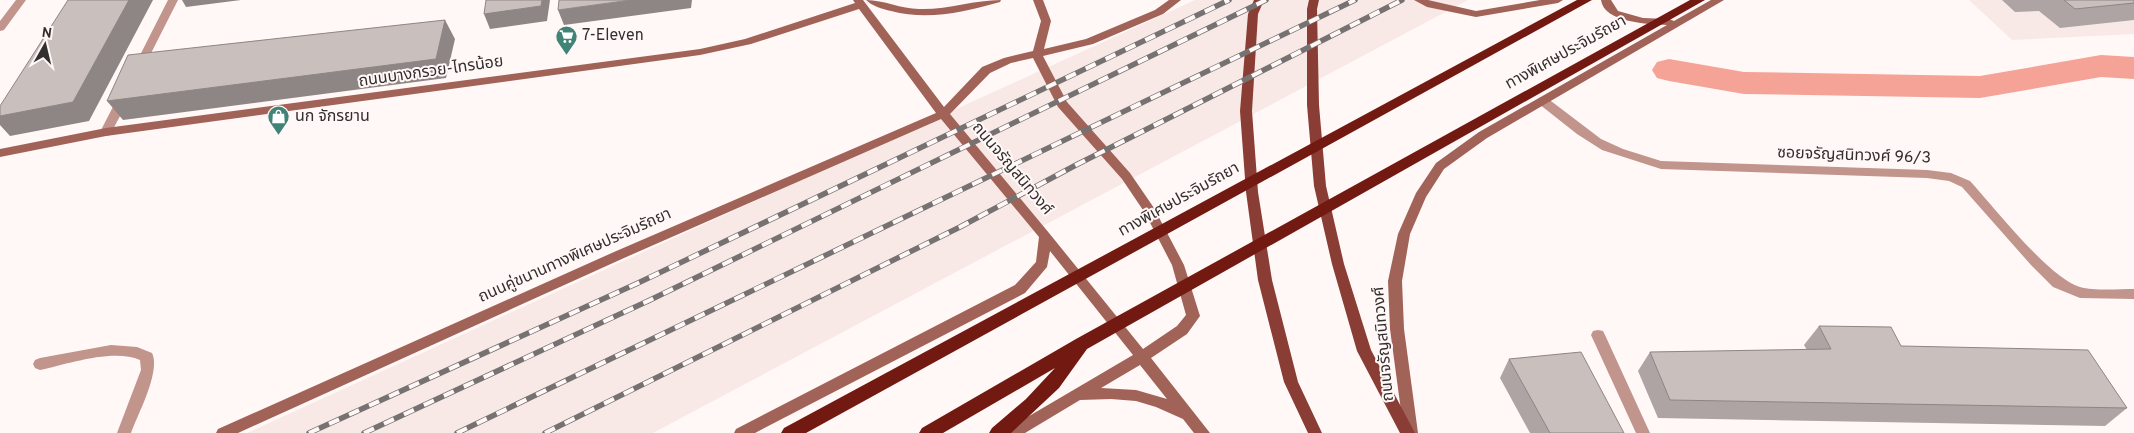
<svg xmlns="http://www.w3.org/2000/svg" width="2134" height="433" viewBox="0 0 2134 433" font-family="Overpass,'Noto Sans Thai',sans-serif">
<rect width="100%" height="100%" fill="#fff8f7"/>
<path fill="#f9e9e6" d="M1195 0H1468L653 433H247Z
M1969 0H2134V34L2012 40Z"/>
<g fill="none" stroke-linecap="round" stroke-linejoin="round">
<path fill="#f4a396" fill-rule="evenodd" d="M2101 55 2134 57V79L2101 77 1980 98 1744 94 1669 81 1657 78 1652 70 1657 62 1669 59 1744 72 1980 76Z"/>
<path fill="#c1948c" fill-rule="evenodd" d="M168 0H178L144 67 139 71 135 70 134 67Z
M123 95 129 99 110 135 106 136 102 135 100 132 117 99Z"/>
<path fill="#c1948c" fill-rule="evenodd" d="M16 0H26L4 30 0 31V21Z
M1543 97 1547 98 1601 139 1623 149 1661 161 1927 170 1951 173 1970 181C1994 207 2049 278 2080 287 2094 291 2119 289 2134 289V299L2080 298 2053 287 2031 265 1962 187 1949 181 1927 178 1661 169 1602 150 1577 134 1539 104 1537 101 1539 98Z
M1598 330 1603 331 1605 335 1650 433H1636L1591 335 1593 331Z
M111 345 137 347 152 353C161 371 138 414 131 433H117L141 370 140 360C114 348 67 364 40 370L35 368 33 364 35 360 40 358Z"/>
<path fill="#a16258" fill-rule="evenodd" d="M853 0H863L944 107 982 67 1004 58 1033 51 1041 21 1033 0H1043L1051 21 1044 49 1086 39 1155 10 1169 0H1181L1163 14 1093 44 1043 56 1067 102 1130 173 1154 208 1184 265 1200 316 1187 334 1151 358 1210 433H1194L1183 419 1156 407 1136 401 1111 399 1080 400 1025 433H1005L1007 429 1133 355 1050 251 1047 267 1025 293 755 433H734L736 429 1015 285 1036 262 1039 237 941 119 624 258 238 433H216L218 429 614 252 936 113 859 9 751 44 700 55 106 136 0 157V149L106 128 700 49 745 39 855 3ZM1033 58 1058 107 1122 179 1145 213 1172 265 1186 315 1177 326 1143 349 1049 233 950 114 990 73 1011 63ZM1140 365 1167 399 1136 390 1101 388Z
M866 0C884 0 901 9 919 9 947 10 974 0 1001 0L1000 2C964 12 928 21 891 11 882 9 872 6 866 0Z
M1414 0H1428L1476 11 1540 0H1563L1558 3 1476 17 1427 7Z
M1601 0H1611L1618 11 1643 18 1669 19 1674 21 1711 0H1724L1487 138 1444 169 1426 197 1410 234 1402 281 1404 329 1418 433H1404L1390 329 1388 281 1398 234 1416 193 1436 163 1479 132 1667 25C1649 24 1604 23 1601 0Z"/>
<path fill="#893d34" fill-rule="evenodd" d="M1254 0H1264L1258 14 1252 111 1258 192 1272 280 1298 382 1322 433H1308L1284 382 1258 280 1246 192 1240 111 1248 14Z
M1309 0H1319L1317 9 1319 105 1326 186 1344 264 1371 350 1415 433H1400L1357 351 1332 264 1314 186 1307 105V9Z"/>
<path fill="#721a12" fill-rule="evenodd" d="M1577 0H1592L806 433H781L784 428Z
M1690 0H1705L1087 349 1059 388 1011 433H989L992 428 1026 399 1055 368 943 433H919L922 428 1076 339Z"/>
<defs>
<path id="rail" d="M309 433 638 283 1229 0
M364 433 648 301 1266 0
M457 433 1355 0
M545 433 960 227 1076 165 1402 0"/>
</defs>
<use href="#rail" stroke="#777272" stroke-width="5.5"/>
<use href="#rail" stroke="#fff8f7" stroke-width="4" stroke-dasharray="11" stroke-linecap="butt"/>
</g>
<path fill="#ada4a3" d="M2002 0H2134V20L2060 28 2039 11 2015 12Z
M1819 326 1901 346 2127 408 2105 426 1658 418 1638 371 1650 352 1807 350 1804 345Z
M1509 359 1624 433H1530L1500 378Z"/>
<path fill="#8d8684" d="M129 0H153L89 121 10 136 0 125V116Z
M182 0H241L186 7Z
M542 0H550L547 21 490 29 484 14Z
M631 0H692L691 8 564 25 558 10Z
M445 20 455 39 446 78 123 120 107 101Z"/>
<path fill="#c9bfbd" stroke="#8d8684" d="M68 0H129L73 102 0 116V106Z
M486 0H542L541 6 484 14Z
M559 0H631L558 10Z
M2064 0H2134V3L2075 9Z
M445 20 436 59 107 101 128 55Z
M1819 326 1891 327 1901 346 2088 350 2127 408 1670 400 1650 352 1831 349Z
M1581 352 1624 433H1550L1509 359Z"/>
<defs>
<symbol id="supermarket-pin" viewBox="-11 -11 22 30"><path d="M0 17L-7.5 6A9.5 9.5 0 1 1 7.5 6Z" fill="#418477" stroke="#fff8f7"/><path d="M-6-5.5h2.5l.6 2H6L4.5 2H-2.5L-4.4-4H-6ZM-1.5 3.2a1.3 1.3 0 1 0 .1 0ZM3 3.2a1.3 1.3 0 1 0 .1 0Z" fill="#fff"/></symbol>
<symbol id="shop-pin" viewBox="-11 -11 22 30"><path d="M0 17L-7.5 6A9.5 9.5 0 1 1 7.5 6Z" fill="#418477" stroke="#fff8f7"/><path d="M-5-2.5h2.3a2.7 3.5 0 0 1 5.4 0H5L5.5 6h-11ZM-1.5-2.5h3a1.5 2.3 0 0 0-3 0Z" fill="#fff"/></symbol>
</defs>
<g fill-rule="evenodd">
<use href="#supermarket-pin" x="554" y="24" width="25" height="34"/>
<use href="#shop-pin" x="266" y="104" width="25" height="34"/>
</g>
<g text-anchor="middle" dominant-baseline="central" stroke-width="4" stroke-linejoin="round" paint-order="stroke">
<g font-size="16" fill="#332f2f" stroke="#fff8f7" text-anchor="start">
<text x="582" y="36">7-Eleven</text>
<text x="295" y="117">นก จักรยาน</text>
</g>
<g font-size="16" fill="#332f2f" stroke="#fff8f7">
<text transform="translate(1566 53) rotate(-29)">ทางพิเศษประจิมรัถยา</text>
<text transform="translate(431 72) rotate(-8)">ถนนบางกรวย-ไทรน้อย</text>
<text transform="translate(1854 156) rotate(2)">ซอยจรัญสนิทวงศ์ 96/3</text>
<text transform="translate(1012 169) rotate(50)">ถนนจรัญสนิทวงศ์</text>
<text transform="translate(1179 200) rotate(-29)">ทางพิเศษประจิมรัถยา</text>
<text transform="translate(575 256) rotate(-24)">ถนนคู่ขนานทางพิเศษประจิมรัถยา</text>
<text transform="translate(1384 344) rotate(-95)">ถนนจรัญสนิทวงศ์</text>
</g>
</g>
<g transform="translate(45 45) rotate(8)" stroke="#fff8f7" stroke-width="4" paint-order="stroke">
<path d="M0-4L9 19L0 12L-9 19Z" fill="#332f2f"/>
<text y="-8" font-size="14" font-weight="bold" text-anchor="middle" fill="#332f2f">N</text>
</g>
</svg>
